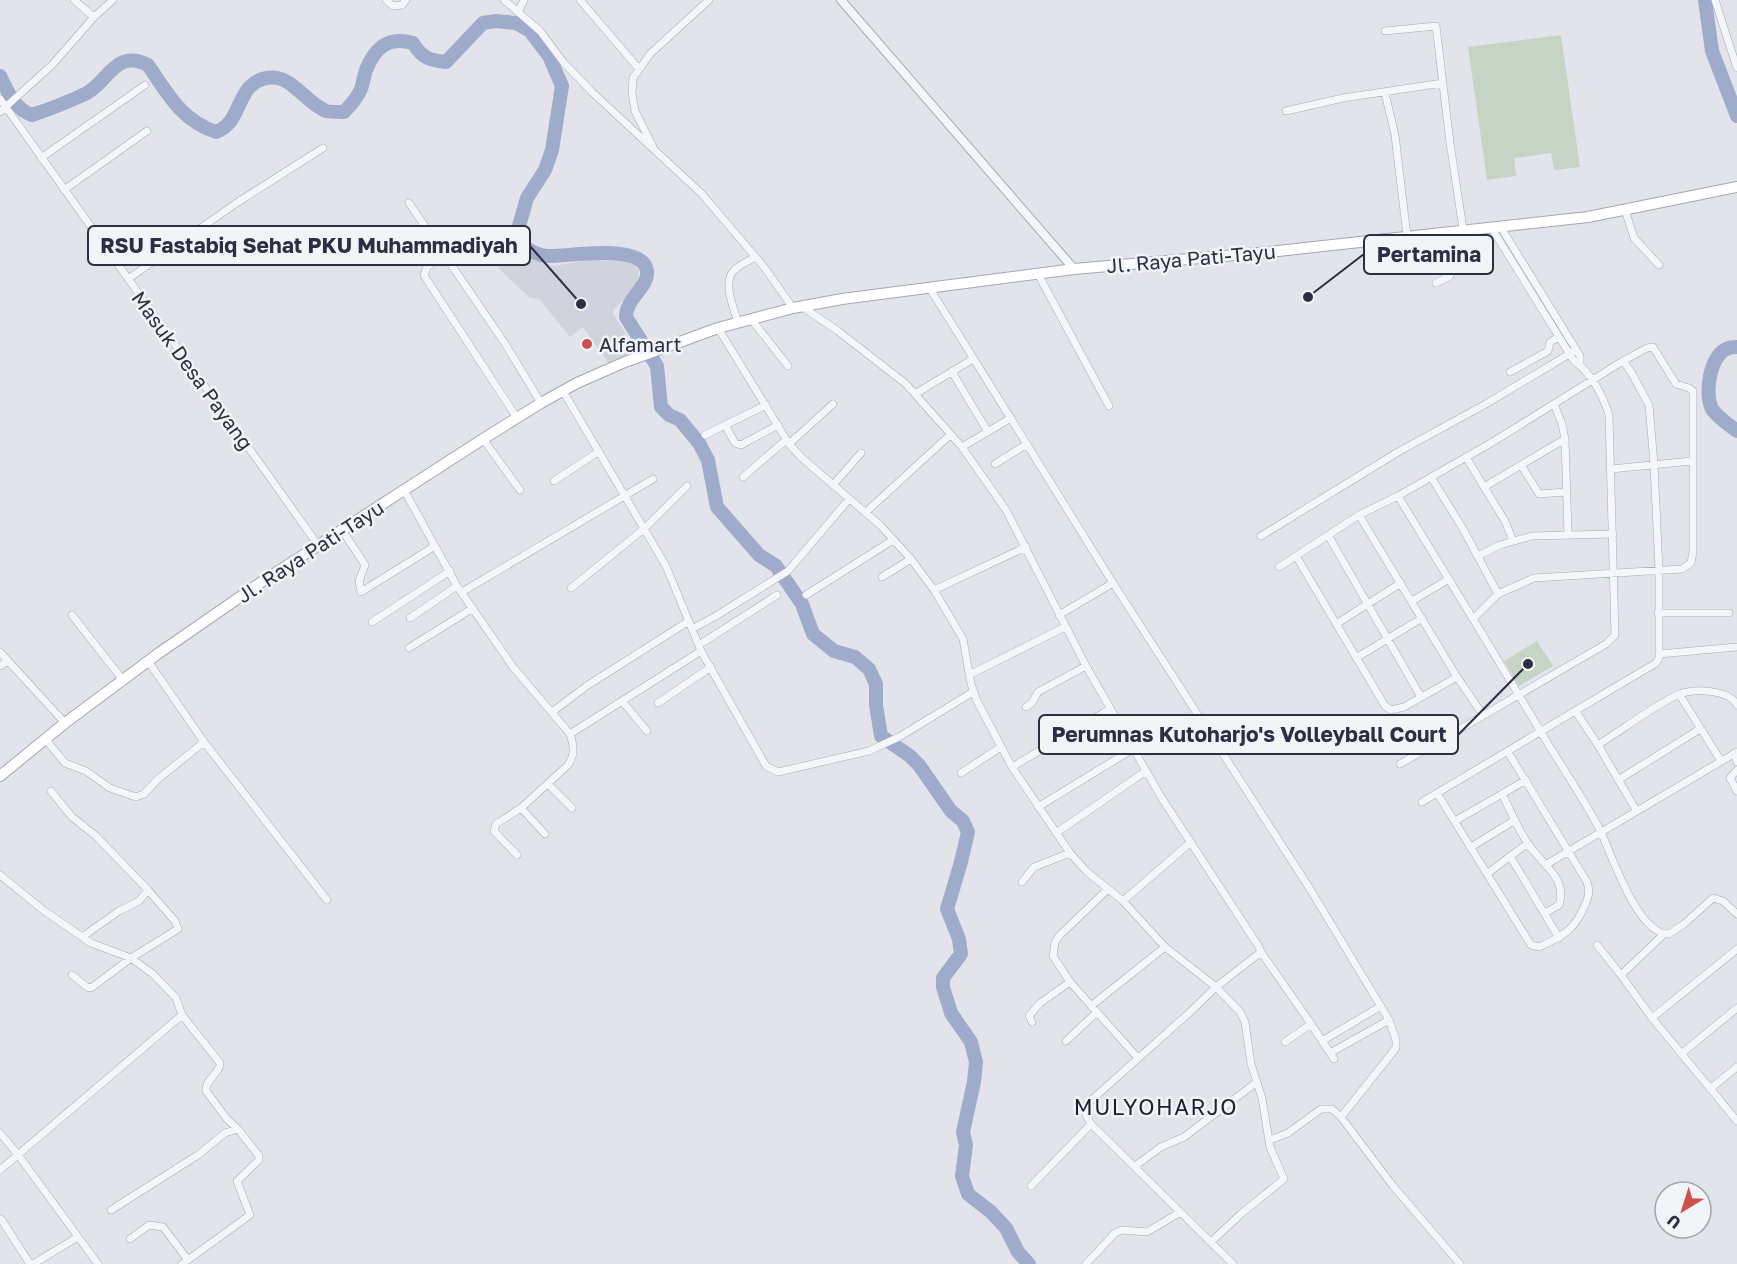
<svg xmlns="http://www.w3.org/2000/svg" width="1737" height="1264" viewBox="0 0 1737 1264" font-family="'Golos Text',sans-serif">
<rect width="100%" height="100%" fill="#e3e4eb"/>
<path fill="#d1d3dc" d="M519 246 532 258 553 266 589 260 622 261 633 264 639 271 637 283 632 292 614 309 613 314 637 352 609 364 583 327 570 337 539 299 530 298 498 268Z"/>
<path fill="#c5d4c4" d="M1561 35 1580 167 1554 170 1551 153 1514 158 1516 176 1487 180 1468 47Z
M1537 641 1553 666 1519 686 1504 661Z"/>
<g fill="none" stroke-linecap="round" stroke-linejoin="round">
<path stroke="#9fabca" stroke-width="14" d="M1705 0 1712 51 1737 116
M0 76C8 92 14 109 32 115 50 109 68 102 85 94 108 83 115 48 148 65 168 94 181 120 216 132 236 124 236 105 248 89 259 76 276 74 289 83 301 91 313 106 326 111 331 112 338 112 344 112 351 105 357 98 361 89 363 83 364 76 366 70 375 47 389 36 413 43 422 58 429 60 446 62L483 23 496 21 516 23 530 31 549 56 562 86 552 150 545 170 527 198 519 226 522 245C530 251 537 255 547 256 568 257 643 242 647 271 649 287 626 298 626 317L657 366 661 407 669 415 680 420 699 443 708 460 717 507 759 555 776 566 802 604 813 634 834 651 855 657 869 669 876 684V705L881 736 910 756 919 765 951 811 963 821 968 832 961 862 947 909 959 939 961 954 943 978V987L951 1013 971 1042 976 1062 974 1082 963 1132 966 1145 962 1176 968 1194 991 1212 1006 1228 1018 1252 1029 1264
M1737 347C1732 347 1728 347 1723 351 1709 362 1705 394 1712 409 1717 417 1729 425 1737 431"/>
<defs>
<path id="minor" d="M74 0 94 17
M386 0 393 6 402 5 406 0
M504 0 540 31 564 63 592 92 702 194 764 267 793 308
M580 0 639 69
M1715 0 1737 68
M518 12 524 0
M1385 31 1436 26 1450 143 1463 229
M1385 93 1395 135 1407 236
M0 99 318 545
M1286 111 1343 98 1443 83
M0 112 52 65 94 17 113 0
M653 147 635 111 632 93 633 78 650 54 709 0
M41 158 145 85
M64 190 147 131
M409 203 504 342 541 403
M1625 210 1634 238 1659 265
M1500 226 1580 356V365
M443 254 427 267 424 275 427 280 517 418
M1038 274 1109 406
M128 279 238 202 323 148
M1436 283 1450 276 1451 272 1440 232
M929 287 1113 583 1310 889 1389 1020 1396 1040V1048L1341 1117 1393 1186 1460 1264
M801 306 838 331 906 384 962 447 1006 510 1086 666 1161 797 1259 947 1261 952 1216 987 1240 1012 1245 1022 1251 1064 1262 1098 1270 1147 1284 1179 1242 1213 1211 1242
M751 319 788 366
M738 323C734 308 722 283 734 270 739 265 749 261 755 257
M718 328 789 444 802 458 880 525 911 559 934 590 963 639 971 684 977 701 1012 767 1070 853 1086 871 1123 901 1165 947 1216 987 1189 1013 1087 1104 1086 1115 1091 1124 1233 1264
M952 372 988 432
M1510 372 1548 351 1550 342 1559 337
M563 391 666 566 701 651 766 766 778 772 869 751 899 737 973 692
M915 394 973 359
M725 425 735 443 741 445 778 425
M705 435 766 405
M483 439 520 490
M1565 439 1568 535
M789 444 833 404
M962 447 1011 418
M1466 457 1484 487
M995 464 1027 444
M1521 465 1539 494 1566 492
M1611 469 1692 461
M743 477 786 440
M1431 477 1463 529 1498 594
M554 481 598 452
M833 485 861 453
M404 490 457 586 513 667 570 734C574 746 575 755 568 765L521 808 496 824 494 831 517 855
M1398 496C1446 575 1495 654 1542 734 1561 766 1585 800 1601 832 1612 856 1638 935 1669 934L1684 924 1713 898 1723 901 1737 914
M866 512 950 435
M1359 515 1457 677 1483 715
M342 530 365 565 359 581 361 592 435 546
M1328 535 1421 697
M1261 536 1398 452 1484 405 1576 350
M1513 541 1505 521 1484 487 1565 439 1562 424 1554 404
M1478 556 1500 545 1532 536 1613 534
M1279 567 1296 556
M882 577 911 559
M571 588 645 528 687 486
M934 590 1026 547
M462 592 653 479
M806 595 893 540
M1412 601 1449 579
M1658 613H1729
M72 615 122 679
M1059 615 1113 583
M410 618 457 586
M372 622 450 571
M1336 624 1401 583
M692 629 716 616 788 571 849 499
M699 645 777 595
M409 648 473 608
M0 652 65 723
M1659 654 1737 647
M1356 658 1422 618
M148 661 204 742 327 900
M0 666 8 661
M969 675 1065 627
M1457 677 1404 707 1391 710 1385 706 1296 556 1359 515 1398 496 1491 443 1623 361 1647 348 1653 347 1676 384 1689 388 1693 391V552L1691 563 1682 569 1534 578 1498 594 1473 619
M1679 694 1721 761
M622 701 647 731
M658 703 711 667
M1026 707 1032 703 1038 692 1086 666
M552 712 588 685 689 621
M1576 712 1598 745 1636 810
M570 734 701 651
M46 740 65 763 86 771 110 788 136 797 144 794 158 779 204 742
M1598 745C1622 730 1652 707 1677 695 1692 688 1729 689 1737 705
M1734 753 1737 762
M1400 764 1606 644 1615 635 1609 415C1603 396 1591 372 1574 361L1491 227
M1012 767 1110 709
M1737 770 1730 778 1737 791
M961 773 1001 747
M1526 780 1502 794C1511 811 1518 830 1529 845 1542 864 1568 879 1559 905L1545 913
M1618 780 1700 729
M548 784 572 808
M51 791 72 817 96 836 148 890 139 901 119 911 82 937
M1437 793 1531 945 1539 947C1563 936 1575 930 1585 905 1589 896 1590 891 1587 882L1508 752
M1422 802 1656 663 1659 658V570L1654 464 1649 405 1631 372 1623 361
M1038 807 1133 749
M521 808 545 834
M1455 821 1502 794
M1056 833 1146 771
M1471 847 1515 820
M1510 856 1559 938
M1547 864 1737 752
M1488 873 1528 843
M0 875 43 910 91 943 131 958 153 974 176 998 182 1015 220 1063C220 1074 205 1079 206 1091L227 1119 238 1129 225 1133 198 1155 111 1210
M1022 882 1034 867 1070 853
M1107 890 1060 935 1055 942 1053 956 1070 982 1138 1058
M1123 901 1191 842
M1664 934 1621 975 1652 1018 1737 1121
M1597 945 1621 975
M1261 952 1311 1024 1285 1042
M72 975 87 987 91 988 131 958 178 929 175 921 148 890
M1091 1006 1165 947
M1652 1018 1737 949
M1032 1022 1029 1016 1040 1003 1070 982
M1311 1024 1334 1059
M1066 1041 1097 1012
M1322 1041 1381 1006
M1330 1053 1389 1020
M1681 1054 1737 1008
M1710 1089 1737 1067
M0 1133 19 1156 98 1264
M1270 1140 1288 1133 1321 1109H1332L1341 1117
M1135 1166 1161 1147 1184 1137 1257 1082
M0 1170 182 1015
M1031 1186 1091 1124
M1 1219 30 1264
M130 1239 149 1225 163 1227 188 1260
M33 1264 78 1237
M182 1264 250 1215 237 1181 259 1160V1156L238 1129
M1086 1264 1115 1233 1122 1230 1147 1232 1179 1213"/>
<path id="tertiary" d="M841 0 1074 269"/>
<path id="primary" d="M0 776 65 723 159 653 263 581 483 439 541 403 577 383 625 362 718 328 793 308 842 299 1074 269 1269 252 1588 217 1737 187"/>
</defs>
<use href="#minor" stroke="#a8aab5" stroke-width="8"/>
<use href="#tertiary" stroke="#a8aab5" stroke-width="10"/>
<use href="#primary" stroke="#a2a6b6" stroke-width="12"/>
<use href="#minor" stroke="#f5f6f9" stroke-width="7"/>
<use href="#tertiary" stroke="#f5f6f9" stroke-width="8"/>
<use href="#primary" stroke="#fff" stroke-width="10"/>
</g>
<circle fill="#cc504b" stroke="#f2f4f8" stroke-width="2" cx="587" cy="344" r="6"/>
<g text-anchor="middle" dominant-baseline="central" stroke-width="5" stroke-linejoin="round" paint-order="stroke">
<g font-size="20" fill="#2b2f43" stroke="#f2f4f8">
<text transform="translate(1191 258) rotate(-5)">Jl. Raya Pati-Tayu</text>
<text transform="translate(193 370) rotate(54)">Masuk Desa Payang</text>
<text transform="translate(310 551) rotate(-33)">Jl. Raya Pati-Tayu</text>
</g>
<g font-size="20" fill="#2b2f43" stroke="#f2f4f8" text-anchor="start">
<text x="599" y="344">Alfamart</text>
</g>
<g font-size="22" letter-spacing="1.5" fill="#1d2033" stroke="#f2f4f8">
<text x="1156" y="1106">MULYOHARJO</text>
</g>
</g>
<path fill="none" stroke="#2b2f43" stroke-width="2" d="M581 304L530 246M1308 297L1364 254M1528 664L1458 735"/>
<g fill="#2b2f43" stroke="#f2f4f8" stroke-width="2">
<circle cx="581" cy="304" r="6"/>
<circle cx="1308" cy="297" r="6"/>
<circle cx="1528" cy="664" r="6"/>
</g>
<g fill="#f2f4f8" stroke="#2b2f43" stroke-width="2">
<rect x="88" y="226" width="442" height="39" rx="6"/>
<rect x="1364" y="235" width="129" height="39" rx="6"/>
<rect x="1039" y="715" width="419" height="39" rx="6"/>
</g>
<g font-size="21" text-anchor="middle" font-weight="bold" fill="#2b2f43">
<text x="309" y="253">RSU Fastabiq Sehat PKU Muhammadiyah</text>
<text x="1429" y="262">Pertamina</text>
<text x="1249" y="742">Perumnas Kutoharjo's Volleyball Court</text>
</g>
<g transform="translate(1683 1210) rotate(218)"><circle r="28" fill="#f2f4f8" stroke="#a2a5b0" stroke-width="1.5"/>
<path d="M0-4.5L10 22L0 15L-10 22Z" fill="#cc504b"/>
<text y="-9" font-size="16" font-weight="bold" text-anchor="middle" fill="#2b2f43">U</text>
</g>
</svg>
